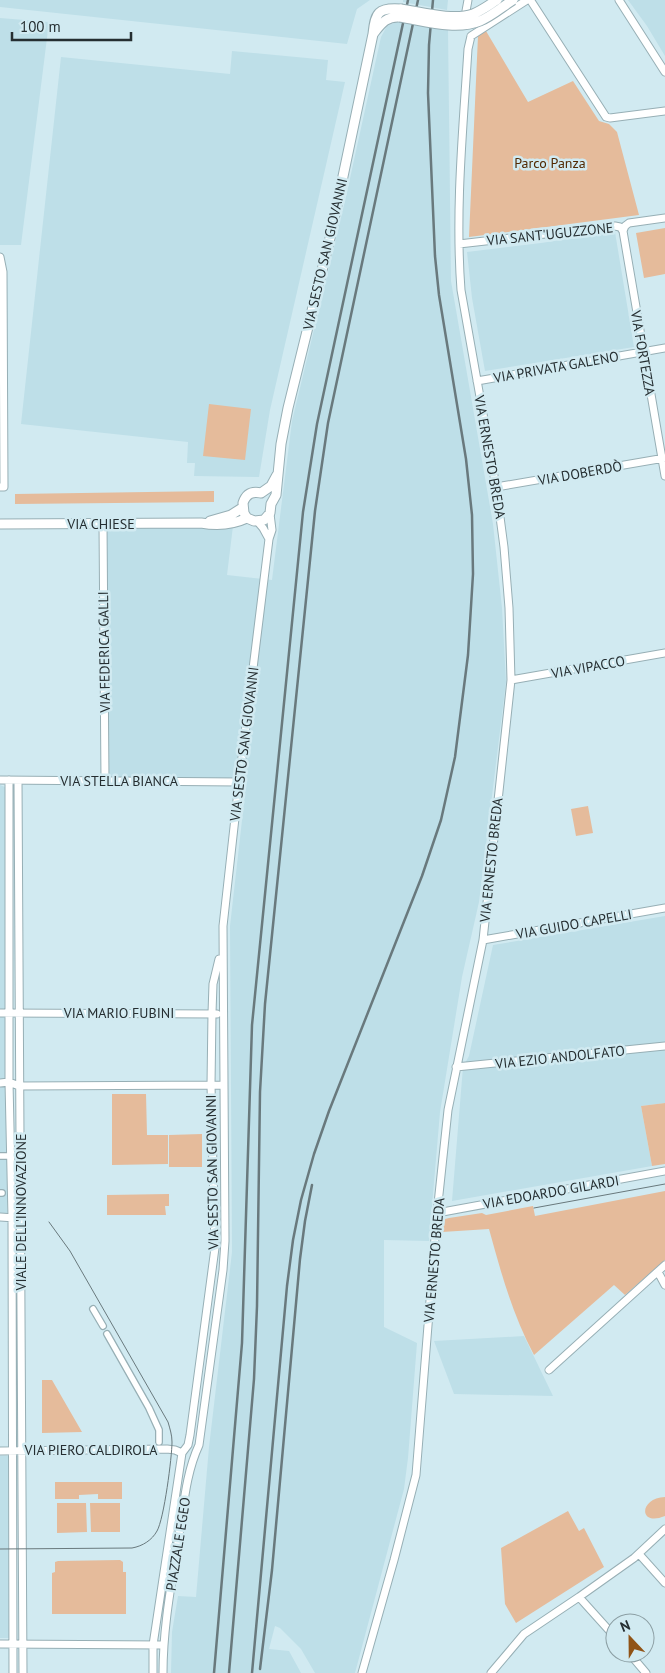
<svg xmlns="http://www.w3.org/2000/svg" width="665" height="1673" viewBox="0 0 665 1673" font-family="'PT Sans',sans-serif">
<rect width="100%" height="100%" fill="#d1eaf1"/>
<path fill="#bedfe8" d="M0 0H370L357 9 347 44 0 7Z
M403 0H448L447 10 403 2Z
M628 0H665V56L647 26Z
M0 18 49 22 21 245H0Z
M399 21 448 30 451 281 493 524 502 608 506 682 479 902 462 977 440 1112 429 1241 384 1240V1327L417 1343 408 1458 404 1489 355 1673H315L301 1649 280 1628 275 1626 269 1649 289 1651 301 1673H171L172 1632 178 1596 196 1597 209 1447 232 1252 230 926 246 785 104 787 100 528 233 526 227 575 272 580 292 421 345 201 381 37 387 26Z
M232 51 328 60 326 80 345 82 270 410 259 477 194 476 195 463H187L188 442 21 424 61 57 230 74Z
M615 232 634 347 485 371 472 298 467 252 541 243Z
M0 785 5 787 6 1081H0Z
M665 916V1103L641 1106 652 1166 452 1201 463 1067 469 1056 493 945Z
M0 1086H7V1213L3 1215H0Z
M524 1336 553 1396 454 1394 434 1341Z
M0 1456H8L9 1638H0Z"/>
<path fill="#e5bb9b" d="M486 31 528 102 573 81 599 121 609 124 617 132 639 215 469 237 478 36Z
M665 228V274L644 278 636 233Z
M209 404 251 409 245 460 203 456Z
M214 491V502L15 504V494Z
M588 806 593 833 576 836 571 809Z
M112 1094H146L147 1135H168V1164L112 1165Z
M665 1103V1164L652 1166 641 1106Z
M202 1134V1167H169V1135Z
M665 1191V1260L625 1295 614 1285 534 1355C513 1316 501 1273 489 1229L442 1232 445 1219 449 1218 482 1213 486 1215 533 1206 535 1216Z
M169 1194V1206H165L166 1215H107V1195Z
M42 1380H52L82 1432 42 1433Z
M55 1482H122V1499H98V1494L79 1495V1499H55Z
M665 1497V1516C638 1527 639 1498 665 1497Z
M57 1503H86L87 1532 57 1533Z
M90 1503H120V1532H91Z
M568 1511 579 1531 584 1528 604 1567 516 1623 505 1604 501 1548Z
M120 1560 123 1562V1572H126V1614H52V1573L55 1572V1562L58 1561Z"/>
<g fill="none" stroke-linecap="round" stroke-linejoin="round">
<defs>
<path id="pedestrian" d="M0 1156H11
M0 1193H2
M93 1309 103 1326
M107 1334 149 1408 159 1430V1442"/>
<path id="minor" d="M619 0 665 72
M531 1 606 117 610 118 665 111
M466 11 468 0
M471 36 527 0
M623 231 665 476
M623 231 625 226 629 223 665 218
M459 244 615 226 620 227 623 231
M0 257 3 272 4 487H0
M477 381 665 348
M496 487 665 458
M257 521 263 528 269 539
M103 524 105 781
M511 680 665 653
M0 780 239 782
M9 780V1082L12 1218 13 1673
M18 781 23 1673
M483 940 665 908
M0 1013 217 1014
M456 1067 665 1046
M0 1083 9 1082 19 1086 223 1085
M437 1213 665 1171
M0 1217 15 1218
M658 1272 665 1285
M549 1370 665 1265
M0 1451 167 1449 175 1450 182 1453
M182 1453 188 1445 190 1435 215 1248 211 1085 212 1013 213 984 219 959
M639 1554 665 1583
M579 1597 615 1637
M0 1644 163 1645
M629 1653 646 1673
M153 1673V1645L182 1453
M163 1673C163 1626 172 1581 179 1535 184 1504 186 1473 199 1445L223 1270 225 1241 223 926 239 782 269 539 272 530 270 514
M362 1673 394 1560 416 1475 437 1213 448 1110 483 940 511 680 509 608 504 547 496 487 461 290C455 210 463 129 468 49L471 36
M491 1673 524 1634 579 1597 634 1558 665 1529"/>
<path id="tertiary" d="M373 34C381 24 386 16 400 17
M261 493C252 491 246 494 243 503L244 513 247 518 254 521 264 520 270 513 271 504 276 495 281 444 288 408 330 238 373 34C375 13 378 7 401 9
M261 493 271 486 277 475
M210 521 231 515 242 508
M0 524 201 523C218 526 232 525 247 518"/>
</defs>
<use href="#pedestrian" stroke="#97afb5" stroke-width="8"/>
<use href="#minor" stroke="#97afb5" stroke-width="9"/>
<use href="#tertiary" stroke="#97afb5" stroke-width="11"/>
<use href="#pedestrian" stroke="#fff" stroke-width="5.5"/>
<use href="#minor" stroke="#fff" stroke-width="7"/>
<use href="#tertiary" stroke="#fff" stroke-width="9"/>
<path stroke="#69797d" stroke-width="1" d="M534 1208 665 1184
M0 1549 132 1548C143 1546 152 1540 157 1531 164 1519 172 1457 172 1442 172 1435 170 1429 168 1422L70 1251 49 1222"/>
<path stroke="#69797d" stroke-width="2.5" d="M260 1669 272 1570 300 1259 305 1221 312 1185
M214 1673 242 1343 252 1025 303 512 317 424 408 0
M229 1673 254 1379 257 1306 260 1092 265 1004 315 511 328 423 418 0
M252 1673 287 1286 293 1240 301 1200 314 1154 329 1111 422 876 441 820 455 757 468 655 473 574 472 515 466 459 439 295 435 256 428 93 429 45 433 0"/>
<defs>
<path id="tertiary-bridge" d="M401 9C421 12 453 21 473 14 481 11 489 5 497 0
M400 17C425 21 456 31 480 21 492 16 502 7 513 0"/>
</defs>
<use href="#tertiary-bridge" stroke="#97afb5" stroke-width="11" stroke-linecap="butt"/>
<use href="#tertiary-bridge" stroke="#fff" stroke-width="9"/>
</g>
<g text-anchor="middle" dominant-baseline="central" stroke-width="5" stroke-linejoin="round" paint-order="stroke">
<g font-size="14" fill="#512800" stroke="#d1eaf1">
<text x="550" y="163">Parco Panza</text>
</g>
<g font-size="14" fill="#252e31" stroke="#d1eaf1">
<text transform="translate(550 234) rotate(-6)">VIA SANT'UGUZZONE</text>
<text transform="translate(325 254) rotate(-77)">VIA SESTO SAN GIOVANNI</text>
<text transform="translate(643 353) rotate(80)">VIA FORTEZZA</text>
<text transform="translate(556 367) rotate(-10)">VIA PRIVATA GALENO</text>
<text transform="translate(490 457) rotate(80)">VIA ERNESTO BREDA</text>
<text transform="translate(580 473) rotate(-10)">VIA DOBERDÒ</text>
<text x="101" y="524">VIA CHIESE</text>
<text transform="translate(104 652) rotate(-91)">VIA FEDERICA GALLI</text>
<text transform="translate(588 667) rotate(-10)">VIA VIPACCO</text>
<text transform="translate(244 744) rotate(-83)">VIA SESTO SAN GIOVANNI</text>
<text x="119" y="781">VIA STELLA BIANCA</text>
<text transform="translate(491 860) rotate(-84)">VIA ERNESTO BREDA</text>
<text transform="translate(574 924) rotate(-10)">VIA GUIDO CAPELLI</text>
<text x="119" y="1013">VIA MARIO FUBINI</text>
<text transform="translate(560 1057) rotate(-6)">VIA EZIO ANDOLFATO</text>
<text transform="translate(212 1172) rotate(-91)">VIA SESTO SAN GIOVANNI</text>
<text transform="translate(551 1192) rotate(-10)">VIA EDOARDO GILARDI</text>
<text transform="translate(21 1212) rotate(-90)">VIALE DELL'INNOVAZIONE</text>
<text transform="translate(434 1260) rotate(-85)">VIA ERNESTO BREDA</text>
<text x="91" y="1450">VIA PIERO CALDIROLA</text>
<text transform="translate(178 1544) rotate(-81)">PIAZZALE EGEO</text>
</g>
</g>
<g transform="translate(630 1638) rotate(338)"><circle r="24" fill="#d1eaf1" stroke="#8c9fa4"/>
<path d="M0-4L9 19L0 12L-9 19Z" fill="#905316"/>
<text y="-8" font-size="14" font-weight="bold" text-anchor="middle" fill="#252e31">N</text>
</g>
<path d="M12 32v8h119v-8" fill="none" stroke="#252e31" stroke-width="2.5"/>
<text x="20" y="32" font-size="15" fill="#252e31" stroke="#d1eaf1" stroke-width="4" paint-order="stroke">100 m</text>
</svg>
